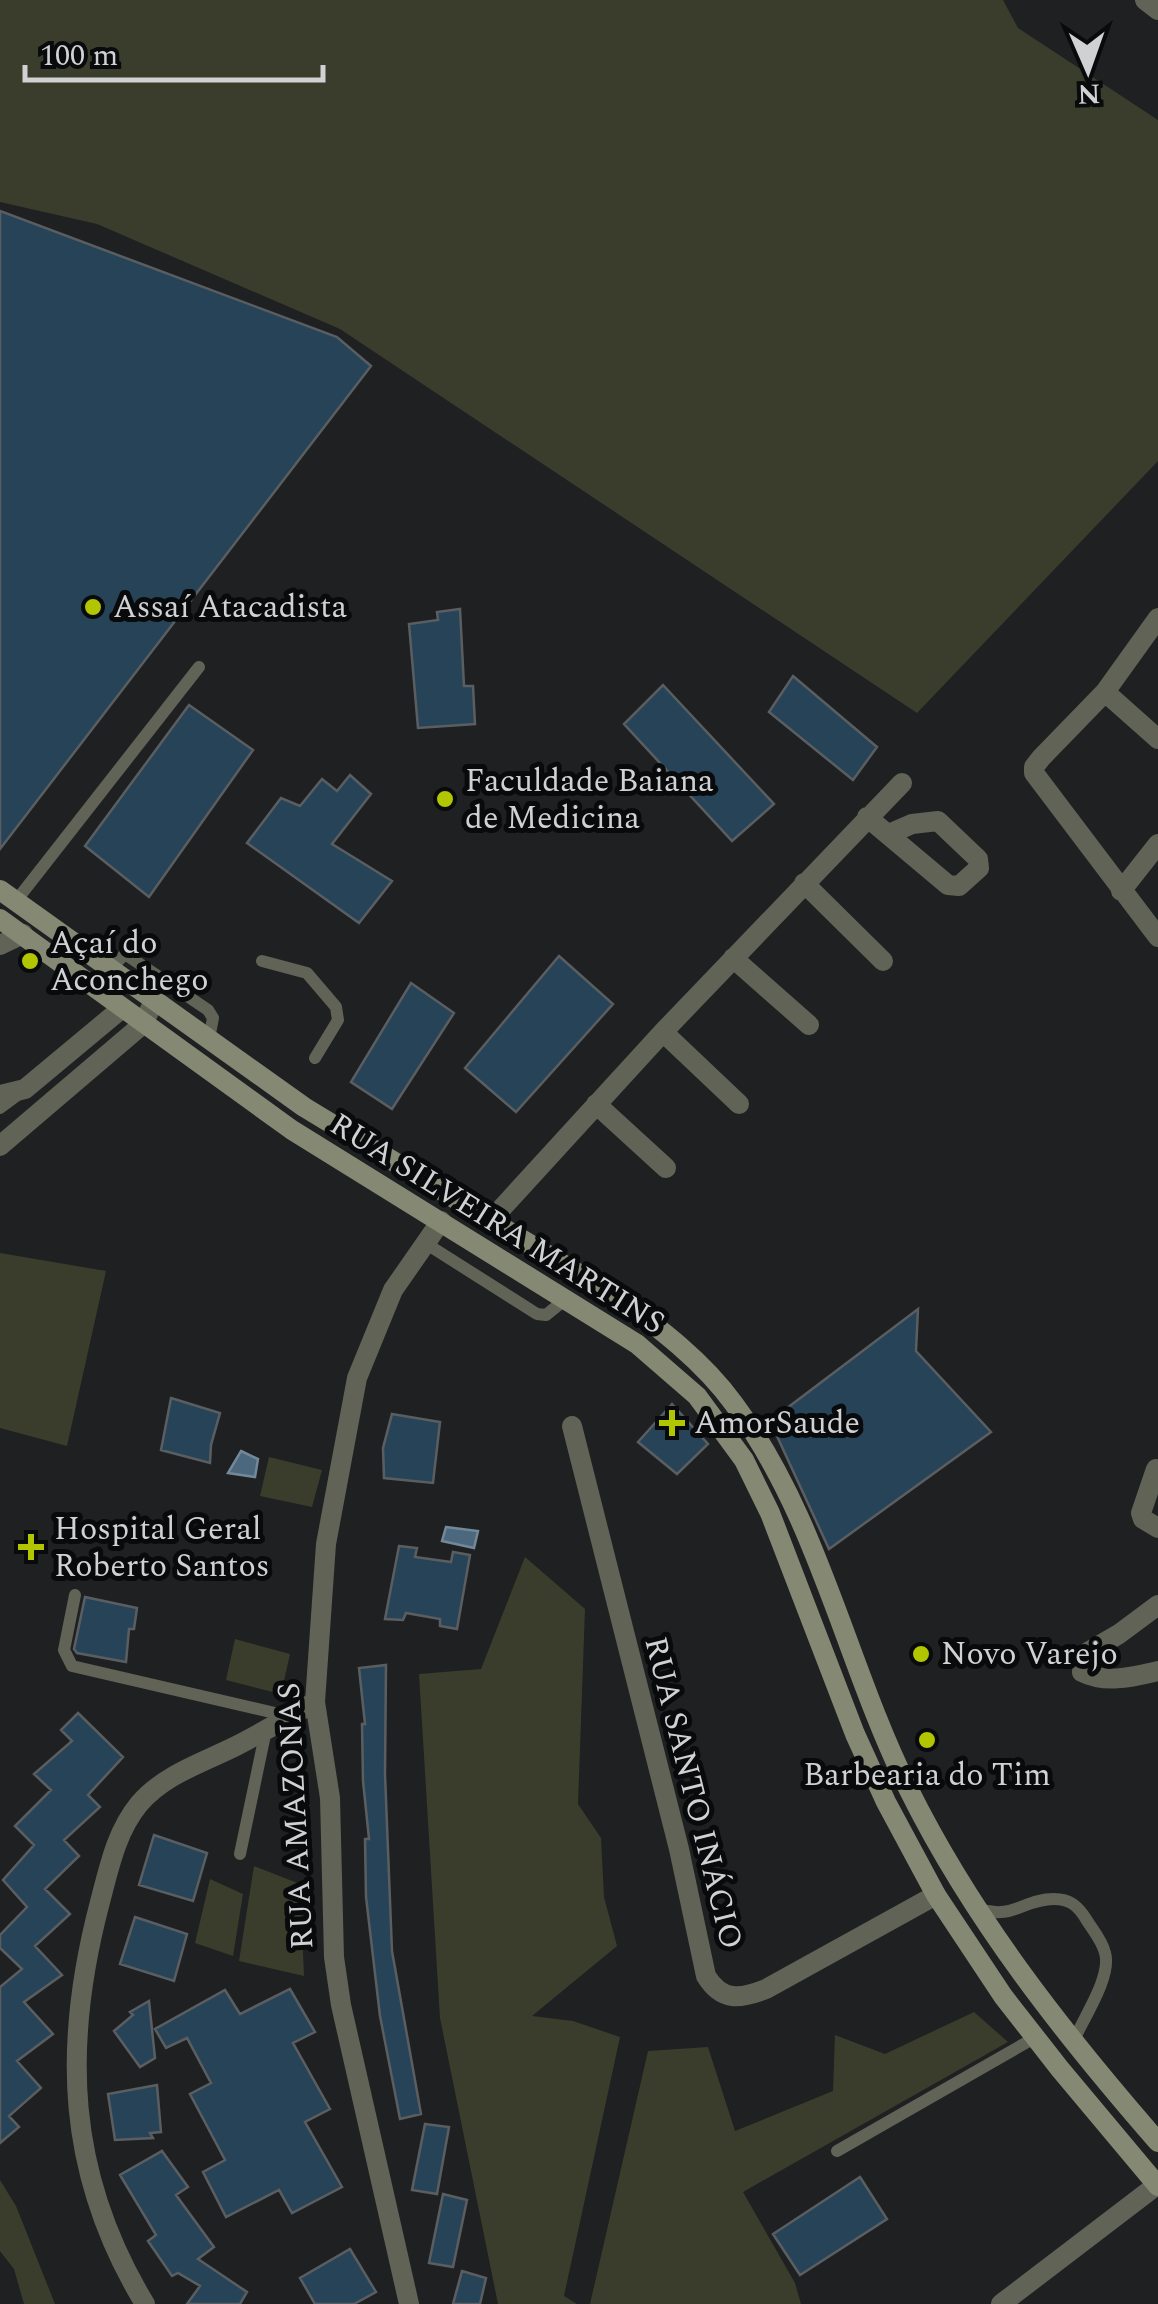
<svg xmlns="http://www.w3.org/2000/svg" width="1158" height="2304" viewBox="0 0 1158 2304" font-family="Spectral,serif">
<rect width="100%" height="100%" fill="#1e2022"/>
<path fill="#3a3d2b" d="M0 0H1003L1018 28 1158 120V461L917 713 340 329 97 224 0 202Z
M0 1253 106 1271 67 1446 0 1428Z
M269 1457 322 1470 312 1507 260 1496Z
M525 1557 585 1609 578 1804 601 1838 604 1897 617 1946 532 2016 573 2021 620 2037 564 2296 577 2304H498L440 2018 419 1674 481 1669Z
M235 1639 290 1654 281 1694 226 1680Z
M254 1866 300 1884 304 1976 239 1961Z
M210 1879 243 1894 233 1956 195 1943Z
M974 2012 1008 2042 743 2192 795 2283 801 2304H590L648 2051 708 2047 735 2131 833 2091 835 2035 885 2054Z
M0 2180 16 2206 55 2304H24L14 2269 0 2251Z"/>
<path fill="#4b687e" stroke="#738898" stroke-width="2.5" d="M241 1451 258 1459 255 1477 228 1473Z
M446 1527 478 1531 474 1548 442 1541Z"/>
<path fill="#274358" stroke="#5b5e60" stroke-width="2.5" d="M0 211 337 337 371 366 0 849Z
M460 609 464 686H473L475 724 418 728 409 624 438 620 437 612Z
M793 676 877 747 853 780 769 712Z
M663 685 774 804 732 841 624 724Z
M189 705 253 750 149 897 85 846Z
M350 775 371 794 332 844 392 881 359 923 247 843 281 798 300 806 322 779 337 791Z
M559 956 613 1004 516 1112 465 1068Z
M411 983 454 1013 392 1109 351 1082Z
M918 1309 916 1351 991 1432 829 1549 770 1421Z
M171 1398 220 1413 211 1445 210 1463 161 1450Z
M672 1404 708 1444 677 1474 638 1442Z
M392 1414 440 1422 433 1483 384 1478 383 1448Z
M399 1546 417 1548 415 1557 451 1562 453 1552 470 1555 457 1629 440 1626V1619L406 1613 403 1620 385 1619Z
M85 1597 137 1608 134 1629H129L126 1662 77 1653 74 1649Z
M386 1665 385 1774 392 1951 421 2114 400 2119 380 2016 366 1897 365 1839H369L363 1781 362 1724H365L359 1668Z
M78 1713 123 1757 88 1795 100 1807 64 1840 79 1856 45 1889 70 1914 35 1946 62 1975 24 2002 53 2034 17 2061 41 2088 9 2116 19 2127 0 2143V1987L22 1969 0 1948V1935L27 1907 3 1880 34 1845 15 1826 51 1790 34 1774 72 1741 61 1730Z
M154 1835 207 1853 193 1901 139 1885Z
M135 1917 187 1934 174 1981 120 1964Z
M290 1989 315 2032 293 2043 330 2109 305 2122 342 2187 292 2213 279 2190 226 2217 203 2172 225 2160 190 2094 211 2083 187 2038 166 2048 155 2029 225 1990 240 2014Z
M149 2001 155 2058 140 2067 114 2031 133 2015 130 2012Z
M157 2085 161 2132 150 2133 153 2138 115 2140 108 2094Z
M425 2124 449 2127 437 2194 412 2190Z
M162 2151 188 2187 176 2195 214 2247 198 2259 247 2292 240 2304H187L200 2286 178 2273 172 2276 148 2241 156 2235 120 2175Z
M860 2177 887 2219 800 2275 773 2234Z
M443 2194 467 2200 453 2267 429 2263Z
M350 2249 376 2292 354 2304H315L300 2278Z
M462 2271 486 2278 480 2304H453Z"/>
<g fill="none" stroke-linecap="round" stroke-linejoin="round">
<path stroke="#606355" stroke-width="12" d="M16 901 199 667
M262 961 307 973 336 1007 338 1020 315 1058
M111 968 125 954 208 1010 213 1018 209 1039
M0 1108 19 1094
M425 1243 537 1314 546 1315 567 1298
M75 1595 64 1650 72 1666 288 1716
M240 1854 266 1730
M979 1909C1014 1920 1023 1899 1054 1899 1070 1899 1078 1906 1086 1919 1092 1929 1102 1940 1105 1953 1112 1976 1084 2017 1074 2040
M837 2151 1036 2037"/>
<path stroke="#606355" stroke-width="20" d="M1145 0 1158 10
M1158 618 1105 692 1041 758 1034 767V773L1158 937
M1105 692 1158 739
M867 817 948 885 959 886 979 868 978 859 938 821 912 824 889 834
M804 883 883 961
M1121 891 1158 844
M0 945 23 934
M733 958 809 1025
M663 1032 739 1104
M0 1095 25 1089 121 1009
M596 1104 666 1168
M0 1146 143 1024 155 999
M491 1220 663 1032 902 783
M572 1426 679 1849 706 1976C722 2002 740 1999 766 1989L936 1895
M1156 1469 1141 1513 1143 1519 1158 1528
M1158 1605 1119 1634 1083 1655 1082 1672C1106 1684 1132 1677 1158 1671
M145 2304C66 2174 62 2046 100 1902 109 1868 116 1832 139 1804 165 1774 202 1763 236 1746 263 1732 289 1717 315 1702
M409 2304 341 2005 334 1957 330 1798 315 1702 326 1544 357 1378 393 1290 441 1221
M1001 2304 1157 2185"/>
<path stroke="#858973" stroke-width="20" d="M0 890 304 1107 617 1297C659 1328 703 1361 734 1404 819 1518 846 1664 909 1790 973 1919 1064 2034 1158 2142
M0 919 292 1130 637 1344 697 1396 744 1460 770 1513 855 1734 886 1802 936 1895 1003 1996 1060 2069 1158 2186"/>
</g>
<g fill="#b1c500" stroke="#090a0b" stroke-width="4">
<circle cx="93" cy="607" r="10"/>
<circle cx="445" cy="799" r="10"/>
<circle cx="30" cy="961" r="10"/>
<path d="M667 1408h10v10h10v10h-10v10h-10v-10h-10v-10h10z"/>
<path d="M26 1532h10v10h10v10h-10v10h-10v-10h-10v-10h10z"/>
<circle cx="921" cy="1654" r="10"/>
<circle cx="927" cy="1740" r="10"/>
</g>
<g text-anchor="middle" dominant-baseline="central" stroke-width="10" stroke-linejoin="round" paint-order="stroke">
<g font-size="32" fill="#d0d1d3" stroke="#090a0b" text-anchor="start">
<text x="113" y="607">Assaí Atacadista</text>
<text x="465" y="781">Faculdade Baiana<tspan x="465" dy="37">de Medicina</tspan></text>
<text x="50" y="943">Açaí do<tspan x="50" dy="37">Aconchego</tspan></text>
<text x="694" y="1423">AmorSaude</text>
<text x="54" y="1529">Hospital Geral<tspan x="54" dy="37">Roberto Santos</tspan></text>
<text x="941" y="1654">Novo Varejo</text>
<text x="927" y="1775" text-anchor="middle">Barbearia do Tim</text>
</g>
<g font-size="32" fill="#d0d1d3" stroke="#090a0b">
<text transform="translate(497 1224) rotate(32)">RUA SILVEIRA MARTINS</text>
<text transform="translate(693 1793) rotate(76)">RUA SANTO INÁCIO</text>
<text transform="translate(296 1816) rotate(-93)">RUA AMAZONAS</text>
</g>
</g>
<g transform="translate(1088 70) rotate(178)" stroke="#090a0b" stroke-width="8" paint-order="stroke">
<path d="M0-8L18 38L0 25L-18 38Z" fill="#d0d1d3"/>
<text y="-15" font-size="28" font-weight="bold" text-anchor="middle" fill="#d0d1d3">N</text>
</g>
<path d="M25 65v15h298v-15" fill="none" stroke="#d0d1d3" stroke-width="5"/>
<text x="40" y="65" font-size="30" fill="#d0d1d3" stroke="#090a0b" stroke-width="8" paint-order="stroke">100 m</text>
</svg>
